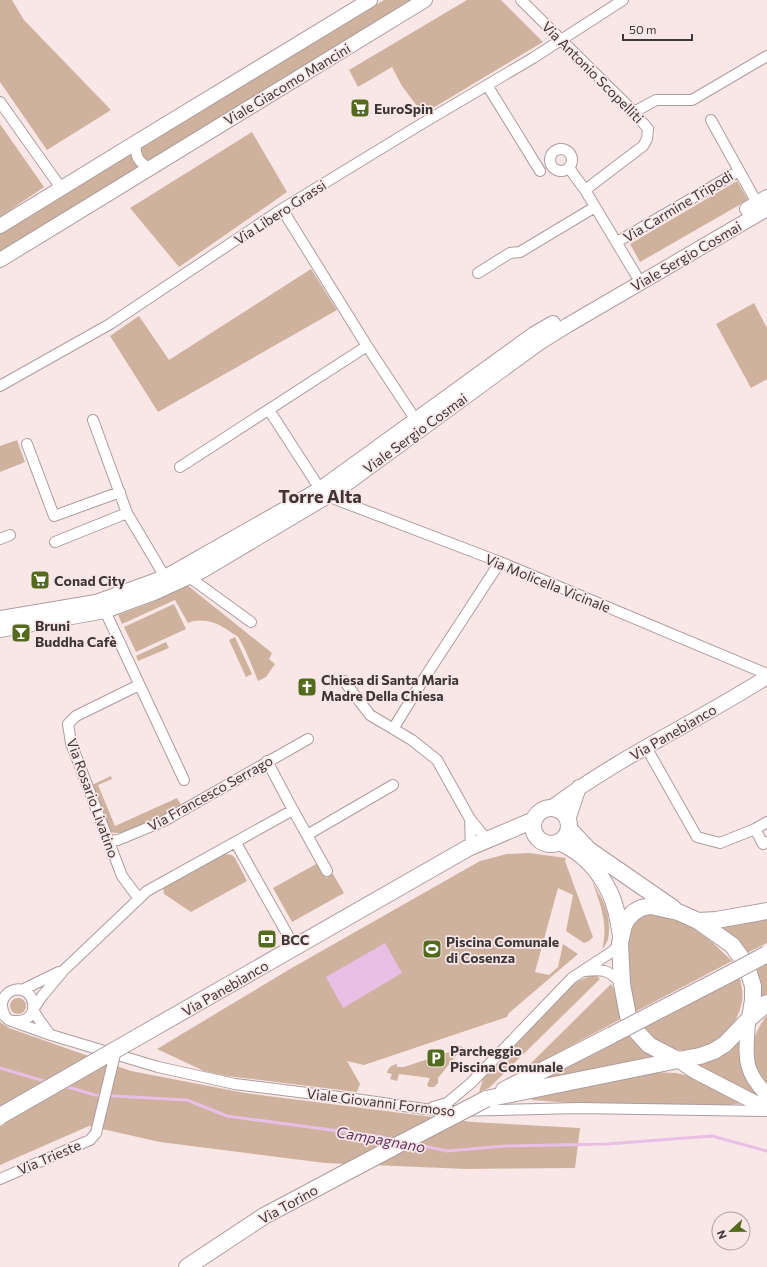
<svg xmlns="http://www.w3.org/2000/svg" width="767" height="1267" viewBox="0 0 767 1267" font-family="Commissioner,sans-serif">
<rect width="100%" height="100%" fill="#f9e7e8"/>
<path fill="#ceb29d" d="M0 0H12L24 20 111 110 47 150 0 82Z
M384 0H417L0 254V234L144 145Z
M467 0H501L543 42 423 114 402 86 392 67 358 87 349 70Z
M0 124 44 187 0 217Z
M252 132 287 192 179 267 130 208Z
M737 181 748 200 640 262 630 244Z
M311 269 337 310 158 412 110 336 139 316 169 360Z
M754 303 767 328V379L751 388 716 324Z
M17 440 25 462 0 472V446Z
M187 585 272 653 269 659 275 664 266 677 258 681C255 673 242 640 237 636 235 634 231 633 229 631 218 623 202 617 188 623L175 600 122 624 118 615 153 602Z
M174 604 186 629 136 652 124 627Z
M235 637 252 674 246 677 229 640Z
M166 642 169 648 138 661 136 656Z
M111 776 112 779 98 785 115 826 177 798 181 805C160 816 134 838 109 832L92 785Z
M529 853 566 858 565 861 593 937 589 941 584 943 566 931 573 895 558 888 535 972 549 975 558 967 563 944 578 954 509 1013 507 1017 364 1065 347 1061 360 1084 357 1092 227 1076 204 1071 157 1049 290 969 480 861 507 854Z
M225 854 232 855 235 858 247 881 191 912 164 894 163 888Z
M318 863 326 878 333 874 344 893 292 922 273 888Z
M592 881C601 898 609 908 609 928 609 937 608 943 602 949 609 925 600 903 592 881Z
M646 914 666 915 690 926 712 942 732 961 631 1014 626 942 632 921Z
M767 917V943L745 954 716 928Z
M767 961V998L757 1007 753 969Z
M591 976H597L600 979 489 1088 479 1092 483 1079C499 1061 517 1043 534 1025 549 1009 569 981 591 976Z
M739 976C742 986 744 996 741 1006 734 1035 701 1058 671 1048 659 1044 649 1036 641 1027Z
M611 984C618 994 617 1007 621 1019L523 1071Z
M10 1006a8 8 0 1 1 16 0a8 8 0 1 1-16 0Z
M767 1015V1087C763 1081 758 1074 756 1068 748 1047 755 1031 767 1015Z
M0 1022 9 1028 131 1071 245 1093 472 1122 580 1128 575 1168 466 1169 325 1163 160 1142 89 1126 0 1165V1126L26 1111 0 1105Z
M630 1034 661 1060 529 1086Z
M743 1037 759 1094 760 1099 693 1063Z
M457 1045 463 1047C465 1051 465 1054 462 1058L459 1052 438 1078V1083L434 1087H429L427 1085 430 1078 399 1074 397 1081 390 1079 392 1074 387 1073C388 1068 391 1065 397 1064V1067H404L452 1051 453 1046Z
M653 1072 676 1073 690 1076 743 1103 721 1106 584 1104 532 1100 533 1096Z"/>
<path fill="#e9bfe5" d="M385 943 402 973 343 1008 326 977Z"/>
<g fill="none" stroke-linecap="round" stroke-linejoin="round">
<path stroke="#e9bfe5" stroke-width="3" d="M0 1068 47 1082
M64 1086 95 1095 187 1100 227 1116 376 1136 395 1140
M414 1144 447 1151 505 1146 607 1144 712 1136 767 1151"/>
<defs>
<path id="street" d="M521 0 634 112 648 129 647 139 643 146 585 190 636 275
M487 85 540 171
M0 102 61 188
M634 112 656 100H692L767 56
M711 120 757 203
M135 143C136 156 137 162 150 168
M550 160a11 11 0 1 1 22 0a11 11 0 1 1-22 0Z
M569 168 585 190
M282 209 367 346 419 425
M617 242 739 171
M478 273 510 253 520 252 595 207
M0 386 110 324 282 209 418 126 533 58 623 0
M269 410 320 489
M93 420 127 513 165 577
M27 444 54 516 120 492
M180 467 367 346
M327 496 500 562 767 674
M0 539 10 535
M55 542 127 513
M189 577 251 622
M105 611 184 780
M344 681 370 715 412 740 437 760 470 819 487 840
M139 685 76 716 68 724 71 743 122 876 139 899
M393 729 425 677 500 562
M646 747 697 837 720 843 755 829 767 822
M267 761 293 810
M470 819 471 847
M755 829 763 844 767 842
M307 835 393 785
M109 841 118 840 164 821 308 739
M236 843 295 948
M584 971C603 969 608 969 622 984
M22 990 59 972
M34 1008 43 995 64 970 147 891 293 810 327 871
M33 1010 40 1021 49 1033
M0 1012 9 1020 51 1035 158 1067 235 1084 355 1099 425 1109 453 1111 579 1108 767 1111
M5 1016C2 1010 0 1004 4 998 6 994 10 991 14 990 36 984 43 1023 15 1021
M433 1107 447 1103 471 1083 572 978 613 951 620 943
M0 1179 90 1140 96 1133"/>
<path id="secondary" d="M747 209 767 197
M0 226 135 143 370 0
M0 260 425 0
M0 618 96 602 165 577 320 489 534 334 553 323
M0 630 105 611 154 593 202 571 338 490 539 343 568 325 767 209
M551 808C619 757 696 722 767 677
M568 820 579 787
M748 1022C746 1056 742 1069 767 1095
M678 1060 694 1071 754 1102 767 1106"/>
<path id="primary" d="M533 826a18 18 0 1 1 36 0a18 18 0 1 1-36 0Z
M569 829 589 850 673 908
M560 842C567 846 575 850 581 855 596 867 610 888 615 907 618 916 619 926 621 935
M651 906 678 912 698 921 732 945 746 964 753 986V1000L750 1018 725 1044 714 1051 700 1056 678 1060 649 1045 637 1032 628 1016 622 984 620 943 624 925 628 918 634 912 641 908Z
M698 921 716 920 767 911
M656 1012 720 979
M750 1018 767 1003
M136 1038 468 848 534 820
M504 1090 612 1035
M486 1099 678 1060
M187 1267 264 1216 392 1148"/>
</defs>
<use href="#street" stroke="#ad9c9d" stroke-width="12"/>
<use href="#secondary" stroke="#ad9c9d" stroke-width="16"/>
<use href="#primary" stroke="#ad9c9d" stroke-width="18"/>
<use href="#street" stroke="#fff" stroke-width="10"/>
<use href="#secondary" stroke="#fff" stroke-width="14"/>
<use href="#primary" stroke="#fff" stroke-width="16"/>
<defs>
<path id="street-bridge" d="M96 1133 116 1050"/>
<path id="primary-bridge" d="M720 979 767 954
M612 1035 656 1012
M0 1116 136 1038
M392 1148 486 1099"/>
</defs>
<use href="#street-bridge" stroke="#ad9c9d" stroke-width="12" stroke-linecap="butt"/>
<use href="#primary-bridge" stroke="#ad9c9d" stroke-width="18" stroke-linecap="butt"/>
<use href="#street-bridge" stroke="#fff" stroke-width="10"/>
<use href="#primary-bridge" stroke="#fff" stroke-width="16"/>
</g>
<defs>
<symbol id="supermarket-square" viewBox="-11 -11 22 22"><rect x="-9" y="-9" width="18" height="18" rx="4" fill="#526b1c" stroke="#f9e7e8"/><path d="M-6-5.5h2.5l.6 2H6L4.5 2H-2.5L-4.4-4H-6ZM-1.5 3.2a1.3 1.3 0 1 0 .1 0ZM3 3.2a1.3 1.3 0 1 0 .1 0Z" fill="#fff"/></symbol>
<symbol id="bar-square" viewBox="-11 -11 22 22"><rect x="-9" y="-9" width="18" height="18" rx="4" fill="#526b1c" stroke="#f9e7e8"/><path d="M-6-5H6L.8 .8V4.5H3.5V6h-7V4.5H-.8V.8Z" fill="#fff"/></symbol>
<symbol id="church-square" viewBox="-11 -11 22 22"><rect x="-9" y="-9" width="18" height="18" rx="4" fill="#526b1c" stroke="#f9e7e8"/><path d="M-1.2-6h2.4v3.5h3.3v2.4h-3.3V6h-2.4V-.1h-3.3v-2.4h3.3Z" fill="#fff"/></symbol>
<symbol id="bank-square" viewBox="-11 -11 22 22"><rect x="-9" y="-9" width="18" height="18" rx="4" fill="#526b1c" stroke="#f9e7e8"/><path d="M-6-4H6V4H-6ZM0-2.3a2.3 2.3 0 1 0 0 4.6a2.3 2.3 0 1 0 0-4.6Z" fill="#fff"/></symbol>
<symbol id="stadium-square" viewBox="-11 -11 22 22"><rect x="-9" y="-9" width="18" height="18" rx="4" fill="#526b1c" stroke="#f9e7e8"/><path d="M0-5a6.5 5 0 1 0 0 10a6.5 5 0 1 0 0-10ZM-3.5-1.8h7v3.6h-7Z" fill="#fff"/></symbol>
<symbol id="parking-square" viewBox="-11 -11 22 22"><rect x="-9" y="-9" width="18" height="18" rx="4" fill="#526b1c" stroke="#f9e7e8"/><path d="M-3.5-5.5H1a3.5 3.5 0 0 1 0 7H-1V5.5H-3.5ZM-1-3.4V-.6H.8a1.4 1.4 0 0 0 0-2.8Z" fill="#fff"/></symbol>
</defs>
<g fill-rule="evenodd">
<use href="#supermarket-square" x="349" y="97" width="22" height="22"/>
<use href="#supermarket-square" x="29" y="569" width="22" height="22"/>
<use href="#bar-square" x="10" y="622" width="22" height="22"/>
<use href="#church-square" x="296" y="676" width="22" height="22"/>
<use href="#bank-square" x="256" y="928" width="22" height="22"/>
<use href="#stadium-square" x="421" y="938" width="22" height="22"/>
<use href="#parking-square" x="425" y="1047" width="22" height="22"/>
</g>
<g text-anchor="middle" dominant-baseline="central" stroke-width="3.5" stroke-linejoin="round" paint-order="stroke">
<g font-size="14" fill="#3e3737" stroke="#f9e7e8">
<text transform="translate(593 72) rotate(45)">Via Antonio Scopelliti</text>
<text transform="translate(287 84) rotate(-31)">Viale Giacomo Mancini</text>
<text transform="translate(678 206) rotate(-31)">Via Carmine Tripodi</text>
<text transform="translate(280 212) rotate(-33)">Via Libero Grassi</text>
<text transform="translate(686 256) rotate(-30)">Viale Sergio Cosmai</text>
<text transform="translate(415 433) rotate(-36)">Viale Sergio Cosmai</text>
<text transform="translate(548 583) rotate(22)">Via Molicella Vicinale</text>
<text transform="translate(673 732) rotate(-30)">Via Panebianco</text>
<text transform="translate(210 793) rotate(-29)">Via Francesco Serrago</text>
<text transform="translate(93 798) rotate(70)">Via Rosario Livatino</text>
<text transform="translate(225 988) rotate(-30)">Via Panebianco</text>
<text transform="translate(381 1102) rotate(7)">Viale Giovanni Formoso</text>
<text transform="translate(49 1157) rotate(-23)">Via Trieste</text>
<text transform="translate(288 1204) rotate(-29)">Via Torino</text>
</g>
<g font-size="14" font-weight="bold" fill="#3e3737" stroke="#f9e7e8" text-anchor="start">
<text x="374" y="108">EuroSpin</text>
<text x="54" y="580">Conad City</text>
<text x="35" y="625">Bruni<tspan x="35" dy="16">Buddha Cafè</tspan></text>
<text x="321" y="679">Chiesa di Santa Maria<tspan x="321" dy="16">Madre Della Chiesa</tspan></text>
<text x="281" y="939">BCC</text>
<text x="446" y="941">Piscina Comunale<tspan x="446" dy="16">di Cosenza</tspan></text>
<text x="450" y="1050">Parcheggio<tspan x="450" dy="16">Piscina Comunale</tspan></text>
</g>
<g font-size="15" font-style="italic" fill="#653363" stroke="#f9e7e8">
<text transform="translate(381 1139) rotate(10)">Campagnano</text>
</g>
<g font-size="18" font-weight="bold" fill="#413333" stroke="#f9e7e8">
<text x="320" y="496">Torre Alta</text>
</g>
</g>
<g transform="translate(731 1231) rotate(248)"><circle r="19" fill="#f9e7e8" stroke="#aea1a1"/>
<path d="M0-3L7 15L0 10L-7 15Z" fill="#526b1c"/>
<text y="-6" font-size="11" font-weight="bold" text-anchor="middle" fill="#3e3737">N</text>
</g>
<path d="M623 34v6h69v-6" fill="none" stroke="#3e3737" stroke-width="2"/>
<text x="629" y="34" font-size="12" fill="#3e3737" stroke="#f9e7e8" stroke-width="3" paint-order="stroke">50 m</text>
</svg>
